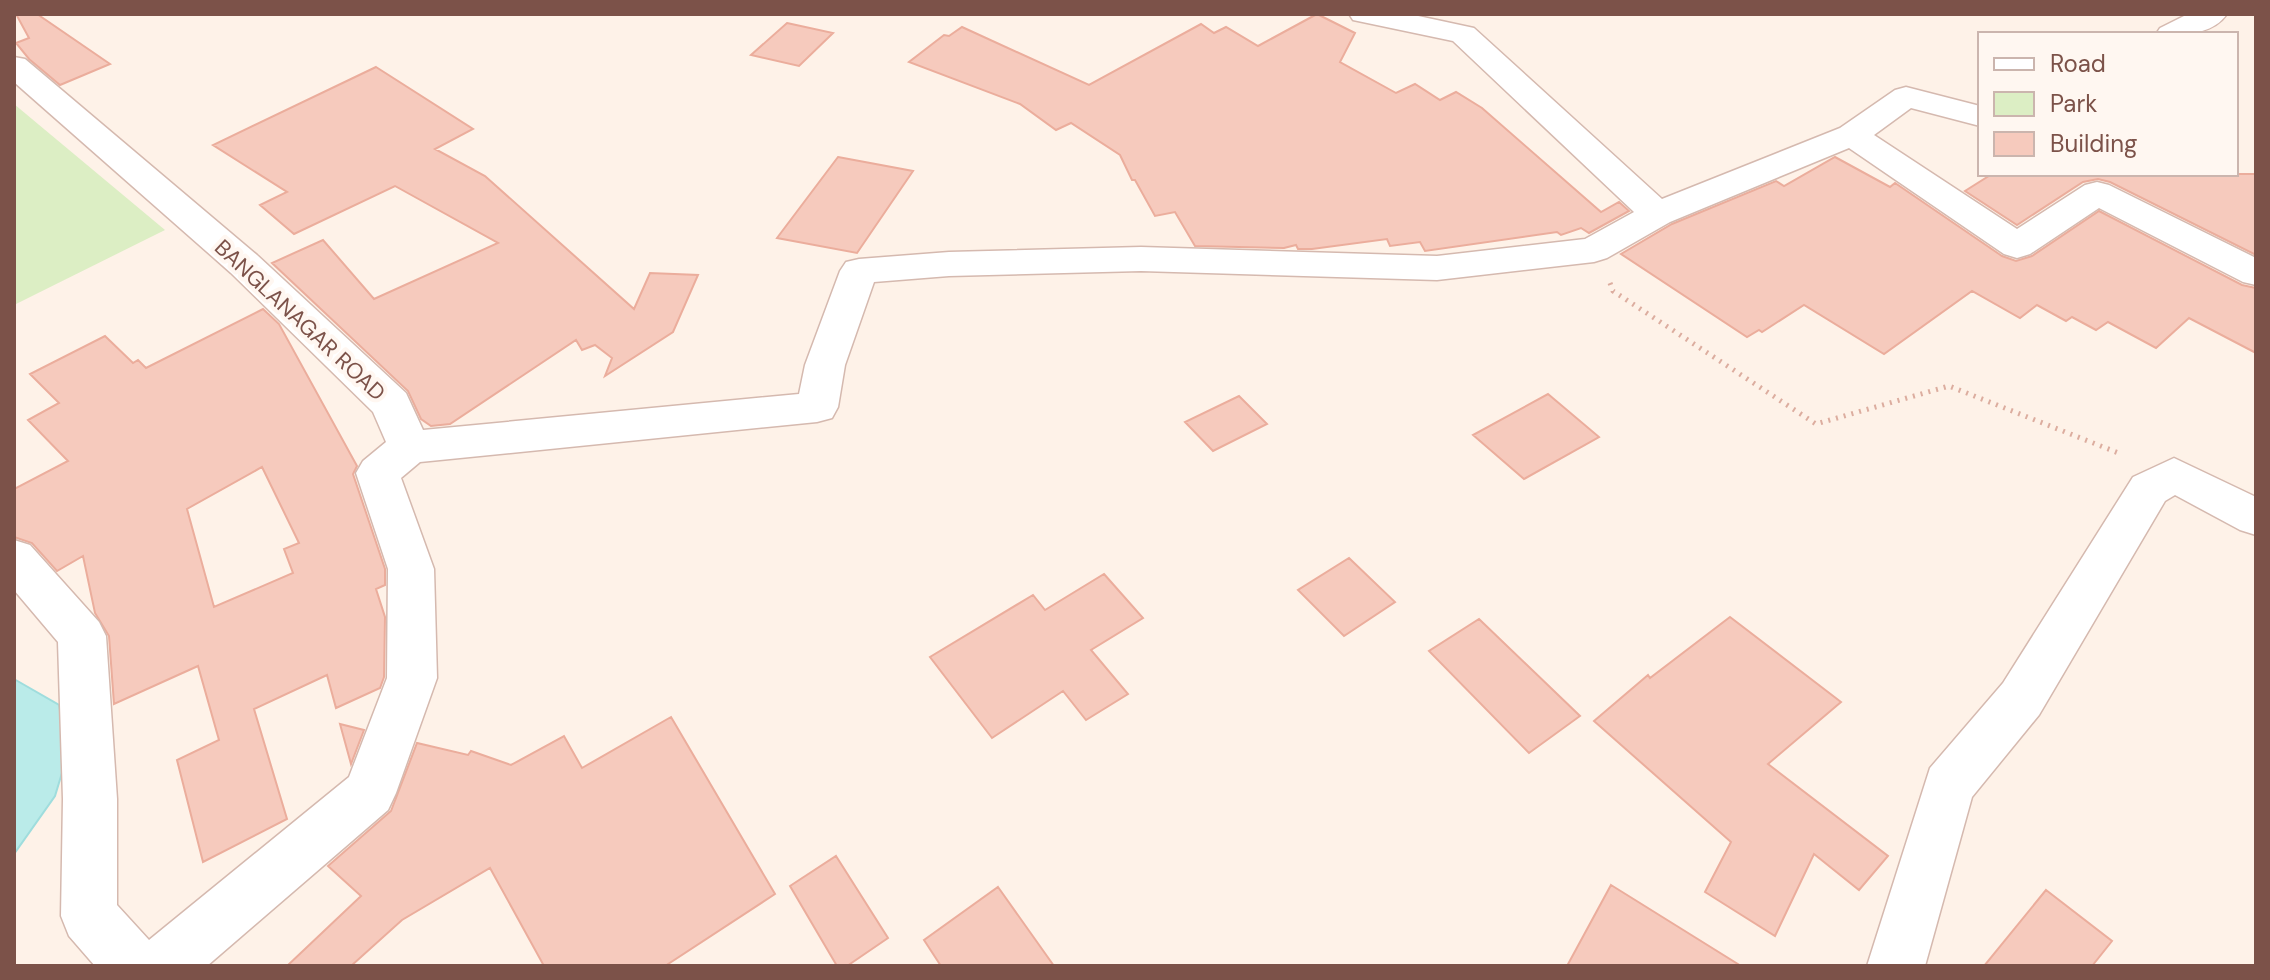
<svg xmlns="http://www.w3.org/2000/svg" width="2270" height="980" viewBox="0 0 2270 980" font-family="'DM Sans',sans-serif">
<rect width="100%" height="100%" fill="#fef2e8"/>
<path fill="#dceec4" d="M14 104 165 230 14 305Z"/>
<path fill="#baebe9" stroke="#9fdddd" stroke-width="2" d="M14 679 59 705 68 753 55 796 14 854Z"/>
<path fill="#f6cabd" stroke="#ebad9c" stroke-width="2" fill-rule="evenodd" d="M16 14H37L110 64 60 85 29 59 16 43 29 38Z
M1317 14 1355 33 1340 62 1396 93 1415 84 1440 100 1456 92 1482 108 1601 212 1619 202 1629 211 1589 233 1581 228 1561 235 1557 232 1425 251 1420 242 1390 246 1387 239 1312 249H1298L1296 245 1284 248 1195 246 1175 212 1155 216 1135 180H1132L1120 155 1071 123 1056 130 1020 104 909 62 944 35 949 36 962 27 1089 85 1201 24 1214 33 1226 27 1258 46Z
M787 23 833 33 799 66 751 55Z
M376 67 473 129 435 149 485 176 634 309 650 273 698 275 673 332 605 376 612 358 595 345 582 350 576 340 450 424 431 426 421 419 408 391 272 263 323 240 374 299 498 243 395 186 294 234 260 205 287 192 213 145Z
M838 157 913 171 857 253 777 238Z
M1835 157 1890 187 1895 183 2002 256 2016 261 2032 256 2099 211 2242 285 2256 288V353L2189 318 2156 348 2108 322 2096 330 2072 317 2066 321 2037 305 2020 318 1972 291 1884 354 1804 305 1762 332 1759 330 1747 337 1621 254 1672 224 1776 181 1784 186Z
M1992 174H2256V255L2110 182 2098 179 2083 182 2017 225 1965 191Z
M263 309 279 324 357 466 353 474 385 569V585L376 589 385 617 384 677 380 688 336 708 327 675 254 709 287 819 203 862 177 760 219 740 198 666 114 704 109 636 95 613 83 556 57 571 32 543 14 537V489L68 461 28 420 59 403 30 374 105 336 133 363 138 360 146 368ZM262 467 299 543 284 549 293 573 214 607 187 509Z
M1548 394 1599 437 1524 479 1473 435Z
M1239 396 1267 424 1213 451 1185 422Z
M1349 558 1395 602 1344 636 1298 590Z
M1104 574 1143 618 1091 650 1128 694 1086 720 1063 691 992 738 930 657 1033 595 1045 610Z
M1730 617 1841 702 1768 764 1888 856 1859 890 1814 854 1775 936 1705 892 1731 842 1594 721 1648 675 1650 678Z
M1479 619 1580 716 1529 753 1429 651Z
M671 717 775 894 665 966H544L490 868 402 920 351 966H287L361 896 328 866 391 811 417 743 468 755 471 751 511 765 564 736 582 768Z
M340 724 364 730 351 764Z
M836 856 888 938 847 966H837L790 886Z
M1611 885 1741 966H1567Z
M998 887 1054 966H941L924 940Z
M2046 890 2112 941 2092 966H1984Z"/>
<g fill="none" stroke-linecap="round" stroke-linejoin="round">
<defs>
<path id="minor" d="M1349 14H1409L1474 28 1662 199 1840 128 1895 90 1906 87 1980 106V126L1911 108 1874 135 2017 229 2085 185 2097 182 2109 185 2256 258V285L2243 282 2099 208 2030 254 2017 258 2004 254 1849 148 1670 222 1607 258 1594 262 1437 280 1141 271 949 276 874 282 845 365 838 407 832 418 817 422 420 462 401 478 434 569 437 678 396 793 388 810 207 966H95L69 936 61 916 63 799 58 642 14 590V540L30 545 99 622 106 636 117 799V905L149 940 349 777 387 678 388 569 356 473 363 461 386 442 373 412 231 273 14 82V57L25 59 257 255 406 393 423 430 799 394 805 365 840 271 846 262 859 259 949 252 1141 247 1437 256 1585 239 1634 212 1453 41 1353 20Z
M2188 14H2227C2211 37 2180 34 2156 34L2160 28Z
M2174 458 2256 497V535L2240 530 2175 495 2165 501 2039 715 1972 797 1925 966H1867L1930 768 2003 683 2133 477Z"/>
</defs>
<use href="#minor" stroke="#d5b9af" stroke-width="3"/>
<path stroke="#dcad9f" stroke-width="5" stroke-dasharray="2 6" stroke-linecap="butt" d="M1610 283 1613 291 1816 424 1949 386 2121 454"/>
<use href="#minor" fill="#fff" fill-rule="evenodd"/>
</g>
<g text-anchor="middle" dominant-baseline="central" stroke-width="8" stroke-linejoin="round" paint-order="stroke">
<g font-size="22" fill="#7c5249" stroke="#fff7f1">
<text transform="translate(300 320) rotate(43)">BANGLANAGAR ROAD</text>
</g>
</g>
<rect width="2270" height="980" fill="none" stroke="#7c5249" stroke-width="32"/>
<rect x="1978" y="32" width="260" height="144" fill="#fff7f1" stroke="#cbb5ae" stroke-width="2"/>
<rect x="1994" y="58" width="40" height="12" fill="#ffffff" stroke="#cbb5ae" stroke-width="2"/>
<text x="2050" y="72" font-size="24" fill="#7c5249">Road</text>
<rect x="1994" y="92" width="40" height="24" fill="#dceec4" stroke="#cbb5ae" stroke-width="2"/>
<text x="2050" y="112" font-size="24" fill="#7c5249">Park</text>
<rect x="1994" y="132" width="40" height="24" fill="#f6cabd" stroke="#cbb5ae" stroke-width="2"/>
<text x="2050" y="152" font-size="24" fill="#7c5249">Building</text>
</svg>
